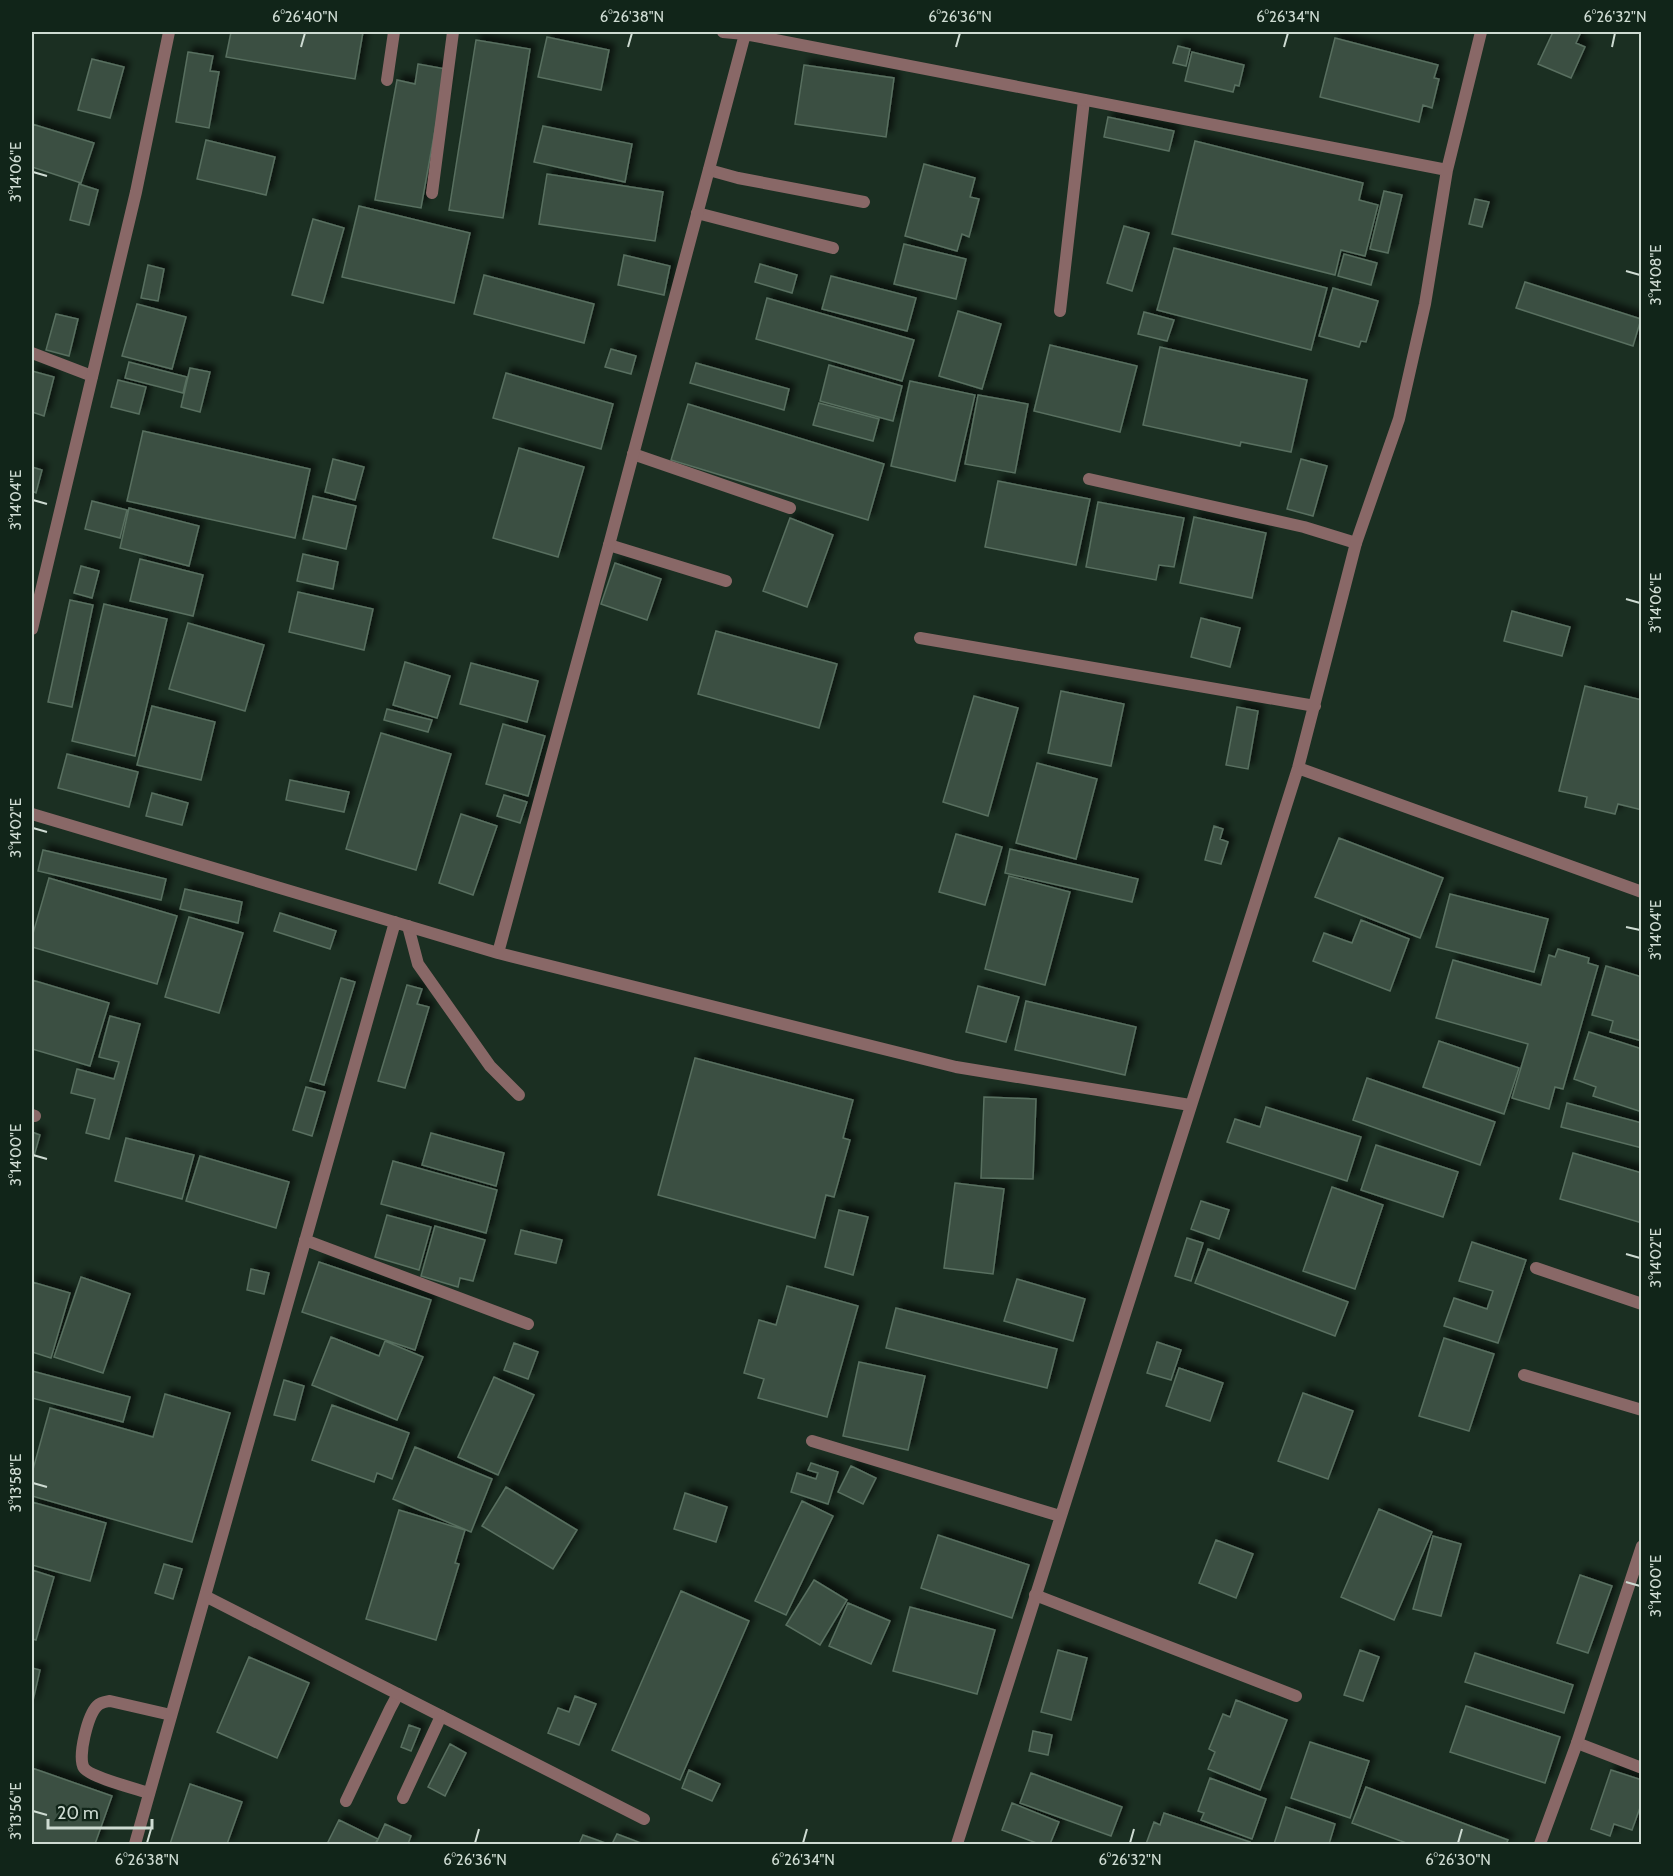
<svg xmlns="http://www.w3.org/2000/svg" width="1673" height="1876" viewBox="0 0 1673 1876" font-family="Cabin,sans-serif">
<defs>
<filter id="shadow"><feDropShadow dx="5.5" dy="-5.5" stdDeviation="3" flood-color="#0009"/></filter>
</defs>
<rect width="100%" height="100%" fill="#1b2f22"/>
<path fill="#3b5042" stroke="#596f60" stroke-width="1.5" filter="url(#shadow)" d="M231 32H363L355 79 226 57Z
M1553 32H1581L1576 43 1585 47 1571 78 1538 64Z
M547 37 609 50 601 90 538 77Z
M1335 38 1438 65 1434 78 1439 79 1432 108 1423 105 1419 122 1320 97Z
M476 40 530 49 503 218 449 210Z
M1178 46 1190 49 1186 66 1173 63Z
M188 52 213 56 210 71 219 72 209 128 176 122Z
M1192 52 1244 65 1239 86 1235 85 1233 92 1185 81Z
M92 59 124 67 110 118 78 110Z
M418 64 446 69 421 208 375 200 397 80 415 84Z
M804 65 894 78 886 137 795 124Z
M1108 117 1174 131 1169 151 1104 137Z
M32 124 94 143 81 183 32 167Z
M543 126 632 144 625 182 534 162Z
M206 140 275 157 266 195 197 179Z
M1195 141 1363 183 1359 200 1378 205 1365 256 1341 250 1335 275 1172 234Z
M924 164 975 178 970 197 979 199 969 237 962 234 957 251 905 236Z
M547 174 663 192 655 241 539 224Z
M79 184 98 190 89 225 70 220Z
M1384 191 1402 195 1388 253 1370 249Z
M1475 199 1489 202 1482 227 1469 224Z
M359 206 470 233 454 303 342 277Z
M313 219 344 228 323 303 292 295Z
M1124 226 1149 233 1132 291 1107 283Z
M904 244 966 259 956 299 894 284Z
M1174 248 1327 288 1311 350 1157 310Z
M1344 254 1377 263 1371 285 1338 276Z
M624 255 670 266 664 295 618 285Z
M760 264 797 275 792 293 755 282Z
M148 265 164 269 158 301 141 298Z
M484 275 594 304 584 343 474 314Z
M831 276 916 298 907 331 822 309Z
M1525 282 1641 319 1633 346 1516 308Z
M1333 288 1378 301 1366 342 1361 341 1359 347 1319 336Z
M767 298 914 340 902 381 756 339Z
M137 304 186 317 172 369 122 356Z
M958 311 1001 324 982 389 939 376Z
M1144 312 1174 320 1167 341 1138 334Z
M56 314 78 319 69 356 46 350Z
M1050 345 1137 366 1120 432 1034 411Z
M1160 347 1307 380 1291 452 1241 442 1240 446 1143 425Z
M611 349 636 356 631 374 605 367Z
M129 362 187 377 183 393 125 378Z
M696 363 789 389 784 410 690 383Z
M829 365 902 386 893 421 820 401Z
M190 368 210 372 200 412 181 407Z
M32 371 54 377 44 416 32 412Z
M506 373 613 404 601 449 493 418Z
M118 380 146 387 139 414 111 407Z
M910 381 975 395 955 481 891 466Z
M978 395 1028 404 1015 473 965 464Z
M819 403 879 419 873 441 813 425Z
M688 404 884 464 868 520 671 460Z
M143 431 310 469 295 538 127 501Z
M519 448 584 467 558 557 493 538Z
M333 459 364 467 355 500 325 492Z
M1301 459 1327 466 1313 516 1287 509Z
M32 467 42 470 36 493 32 491Z
M998 481 1090 499 1076 565 985 547Z
M313 496 356 506 346 549 303 539Z
M92 501 127 510 120 538 85 529Z
M1098 502 1184 518 1174 567 1159 565 1156 580 1086 567Z
M129 508 199 526 189 566 120 548Z
M1194 517 1266 533 1252 598 1180 583Z
M790 518 833 535 807 607 763 591Z
M303 554 338 562 333 589 297 581Z
M140 559 203 575 193 616 130 601Z
M615 563 661 579 647 620 601 604Z
M81 566 99 571 92 598 74 593Z
M298 592 373 609 364 650 289 632Z
M70 600 93 605 72 707 48 702Z
M104 604 167 619 135 756 72 741Z
M1512 611 1570 627 1562 656 1504 641Z
M1201 618 1240 628 1230 667 1191 657Z
M188 623 264 645 245 711 169 689Z
M716 631 837 664 819 728 698 694Z
M405 662 450 676 437 718 393 705Z
M471 663 538 681 527 722 460 704Z
M1585 686 1642 700V810L1618 804 1615 814 1585 807 1587 797 1559 791Z
M1061 691 1124 704 1111 766 1048 753Z
M974 696 1018 708 988 816 943 802Z
M152 706 215 722 201 780 137 765Z
M1237 707 1258 711 1248 769 1226 765Z
M387 709 432 720 428 732 384 720Z
M503 724 545 736 528 796 486 784Z
M381 733 451 754 416 870 346 849Z
M67 754 138 772 129 807 58 788Z
M1037 763 1097 779 1076 859 1016 843Z
M290 780 349 792 344 812 286 800Z
M152 793 188 803 182 825 146 816Z
M504 795 527 802 520 823 497 816Z
M461 814 497 826 473 895 439 883Z
M1214 826 1223 829 1220 839 1228 842 1221 864 1205 860Z
M956 834 1002 847 985 905 939 892Z
M1339 838 1443 878 1420 938 1315 897Z
M1010 849 1138 879 1132 902 1005 873Z
M43 850 166 879 161 900 38 871Z
M1009 876 1070 892 1045 985 985 969Z
M49 878 177 916 157 984 32 947V937Z
M185 889 242 902 238 923 180 909Z
M1450 894 1548 919 1534 972 1436 947Z
M280 913 336 931 330 949 274 931Z
M189 917 243 933 219 1013 165 997Z
M1361 920 1409 939 1390 991 1313 961 1324 933 1352 943Z
M1558 949 1589 958 1588 963 1598 966 1563 1089 1555 1087 1549 1109 1512 1098 1528 1044 1436 1018 1453 960 1541 985 1549 955 1555 957Z
M1606 966 1642 977V1041L1610 1032 1613 1021 1592 1015Z
M341 978 355 982 324 1085 310 1081Z
M32 980 109 1003 90 1066 32 1049Z
M407 985 422 989 417 1004 429 1007 405 1088 378 1081Z
M978 986 1019 997 1006 1042 966 1032Z
M1026 1001 1136 1027 1125 1075 1015 1050Z
M110 1016 140 1024 109 1139 86 1133 95 1099 71 1093 77 1069 114 1079 119 1062 99 1057Z
M1589 1032 1642 1049V1112L1593 1096 1596 1087 1574 1079Z
M1439 1041 1519 1068 1504 1114 1423 1087Z
M695 1058 853 1100 843 1138 850 1140 834 1197 826 1195 815 1238 658 1195Z
M1367 1078 1495 1122 1480 1165 1353 1120Z
M306 1087 325 1092 312 1136 293 1130Z
M984 1097 1036 1099 1033 1179 981 1178Z
M1567 1103 1642 1123V1148L1561 1127Z
M1266 1107 1361 1137 1347 1181 1227 1142 1235 1119 1260 1127Z
M32 1132 40 1135 34 1156 32 1155Z
M431 1133 504 1153 496 1186 422 1165Z
M126 1138 194 1155 182 1199 115 1181Z
M1376 1145 1458 1172 1443 1217 1361 1190Z
M1573 1153 1642 1173V1223L1560 1199Z
M200 1156 289 1182 276 1228 186 1201Z
M393 1161 497 1190 486 1233 381 1204Z
M955 1183 1004 1189 993 1274 944 1268Z
M1332 1187 1383 1205 1355 1289 1303 1271Z
M1201 1201 1229 1210 1219 1239 1191 1229Z
M839 1210 868 1217 853 1275 825 1267Z
M387 1215 431 1227 419 1270 375 1257Z
M435 1226 485 1240 473 1281 460 1278 458 1287 421 1276Z
M521 1230 562 1240 556 1263 515 1254Z
M1187 1238 1203 1243 1191 1281 1175 1276Z
M1472 1242 1526 1260 1498 1343 1444 1326 1454 1298 1487 1309 1493 1291 1459 1281Z
M1208 1249 1348 1302 1335 1336 1195 1283Z
M319 1262 431 1300 415 1350 302 1312Z
M251 1269 269 1273 264 1294 247 1290Z
M81 1277 130 1294 103 1373 54 1357Z
M1017 1279 1085 1299 1073 1341 1004 1321Z
M32 1282 70 1293 51 1358 32 1352Z
M787 1286 858 1306 827 1417 758 1398 764 1379 744 1373 759 1320 776 1325Z
M896 1308 1057 1349 1047 1388 886 1348Z
M331 1337 379 1356 385 1341 423 1357 397 1420 312 1385Z
M1444 1338 1494 1354 1469 1431 1419 1416Z
M1157 1342 1181 1350 1171 1380 1147 1373Z
M514 1343 538 1352 528 1379 504 1370Z
M859 1362 925 1376 908 1450 843 1436Z
M1179 1368 1223 1383 1210 1421 1166 1406Z
M32 1371 130 1397 123 1422 32 1398Z
M494 1377 534 1395 498 1475 458 1457Z
M284 1380 304 1386 295 1420 274 1415Z
M1303 1393 1353 1411 1328 1479 1278 1461Z
M165 1394 230 1413 192 1542 32 1496V1473L50 1408 153 1437Z
M332 1405 409 1433 392 1479 377 1473 374 1482 312 1460Z
M415 1447 492 1479 471 1532 393 1499Z
M811 1463 838 1472 828 1504 791 1492 797 1473 816 1479 818 1473 808 1470Z
M851 1466 876 1478 863 1504 838 1492Z
M506 1487 577 1530 553 1569 482 1526Z
M685 1493 727 1507 716 1542 674 1529Z
M802 1501 833 1516 786 1615 755 1601Z
M32 1502 106 1523 90 1581 32 1565Z
M1379 1509 1432 1532 1394 1620 1341 1597Z
M399 1510 465 1530 455 1563 459 1564 436 1640 366 1619Z
M938 1535 1029 1565 1012 1618 921 1588Z
M1433 1536 1461 1544 1441 1616 1413 1609Z
M1216 1540 1253 1554 1236 1598 1199 1583Z
M164 1564 182 1569 173 1599 155 1593Z
M32 1570 54 1577 36 1640 32 1639Z
M1580 1575 1612 1586 1588 1653 1557 1643Z
M814 1580 847 1600 820 1645 786 1625Z
M681 1591 749 1621 680 1780 612 1750Z
M848 1603 890 1621 871 1664 829 1646Z
M910 1607 995 1630 977 1694 893 1671Z
M1058 1650 1087 1658 1071 1720 1041 1712Z
M1360 1650 1379 1657 1363 1701 1344 1695Z
M1475 1653 1573 1685 1564 1713 1465 1682Z
M249 1657 309 1683 277 1758 217 1732Z
M32 1668 40 1670 32 1705Z
M575 1696 596 1704 579 1745 548 1733 558 1708 569 1712Z
M1236 1700 1287 1720 1260 1790 1208 1769 1215 1752 1209 1749 1223 1714 1230 1717Z
M1466 1706 1560 1737 1545 1783 1450 1752Z
M409 1725 420 1729 411 1751 401 1747Z
M1033 1731 1052 1735 1048 1755 1029 1751Z
M1310 1742 1369 1761 1350 1818 1291 1798Z
M450 1744 466 1753 445 1796 428 1787Z
M32 1768 112 1796 95 1844H32Z
M689 1770 720 1784 712 1801 682 1788Z
M1611 1770 1642 1780V1802L1632 1830 1614 1824 1610 1836 1591 1829Z
M1031 1773 1122 1807 1111 1836 1020 1803Z
M1210 1778 1266 1799 1252 1839 1201 1820 1204 1813 1198 1811Z
M190 1784 242 1802 227 1844H170Z
M1366 1787 1508 1840 1506 1844H1409L1352 1823Z
M1012 1803 1059 1822 1050 1844H1039L1002 1830Z
M1286 1807 1335 1824 1329 1844H1274Z
M1164 1813 1250 1842 1249 1844H1146L1154 1822 1160 1825Z
M339 1820 378 1839 375 1844H327Z
M385 1824 411 1836 408 1844H376Z
M617 1834 641 1843 640 1844H612Z
M583 1835 608 1844H579Z"/>
<g fill="none" stroke-linecap="round" stroke-linejoin="round">
<path stroke="#896867" stroke-width="12" d="M387 80 394 32
M709 170 738 178 864 202
M432 193 453 32
M697 213 833 248
M1060 311 1084 100
M32 353 92 376
M633 454 790 508
M1089 479 1304 527 1356 543
M609 545 726 581
M408 926 418 964 490 1066 519 1095
M32 1115 35 1116
M1536 1268 1642 1304
M1524 1375 1642 1410
M1035 1595 1296 1696
M1577 1743 1642 1768
M149 1793C137 1789 90 1777 84 1768 77 1757 88 1715 97 1706 101 1702 105 1702 110 1701L171 1715
M403 1798 441 1716
M346 1801 390 1709 398 1694"/>
<path stroke="#896867" stroke-width="12" d="M723 32 745 34 1447 170
M32 629 136 192 169 32
M920 638 1315 706
M1298 768 1642 892
M32 814 498 953 956 1067 1190 1105
M498 953 609 545 745 34
M305 1240 528 1324
M812 1441 1060 1516
M205 1596 644 1819
M135 1844 395 922
M957 1844 1298 768 1356 543 1399 419 1425 304 1447 170 1481 32
M1540 1844 1577 1743 1642 1546"/>
</g>
<path fill="none" stroke="#cedbd2" stroke-width="2" d="M301 47 305 33M628 47 632 33M956 47 960 33M1284 47 1288 33M1612 47 1615 33M33 172 47 176M1626 271 1640 275M33 500 47 504M1626 599 1640 603M33 828 47 832M1626 927 1640 930M33 1155 47 1159M1626 1254 1640 1258M33 1483 47 1487M1626 1582 1640 1586M33 1811 47 1815M147 1843 151 1829M475 1843 479 1829M803 1843 807 1829M1130 1843 1134 1829M1458 1843 1462 1829"/>
<rect width="1673" height="1876" fill="none" stroke="#112519" stroke-width="66"/>
<path d="M48 1819v9h104v-9" fill="none" stroke="#cedbd2" stroke-width="3"/>
<text x="57" y="1819" font-size="18" fill="#cedbd2" stroke="#112519" stroke-width="4.5" paint-order="stroke">20 m</text>
<rect x="33" y="33" width="1607" height="1810" fill="none" stroke="#cedbd2" stroke-width="2"/>
<g font-size="15" text-anchor="middle" fill="#cedbd2">
<text x="305" y="22">6°26'40"N</text>
<text x="632" y="22">6°26'38"N</text>
<text x="960" y="22">6°26'36"N</text>
<text x="1288" y="22">6°26'34"N</text>
<text x="1615" y="22">6°26'32"N</text>
<text transform="translate(16 172) rotate(-90)" y="5">3°14'06"E</text>
<text transform="translate(1656 275) rotate(-90)" y="5">3°14'08"E</text>
<text transform="translate(16 500) rotate(-90)" y="5">3°14'04"E</text>
<text transform="translate(1656 603) rotate(-90)" y="5">3°14'06"E</text>
<text transform="translate(16 828) rotate(-90)" y="5">3°14'02"E</text>
<text transform="translate(1656 930) rotate(-90)" y="5">3°14'04"E</text>
<text transform="translate(16 1155) rotate(-90)" y="5">3°14'00"E</text>
<text transform="translate(1656 1258) rotate(-90)" y="5">3°14'02"E</text>
<text transform="translate(16 1483) rotate(-90)" y="5">3°13'58"E</text>
<text transform="translate(1656 1586) rotate(-90)" y="5">3°14'00"E</text>
<text transform="translate(16 1811) rotate(-90)" y="5">3°13'56"E</text>
<text x="147" y="1865">6°26'38"N</text>
<text x="475" y="1865">6°26'36"N</text>
<text x="803" y="1865">6°26'34"N</text>
<text x="1130" y="1865">6°26'32"N</text>
<text x="1458" y="1865">6°26'30"N</text>
</g>
</svg>
